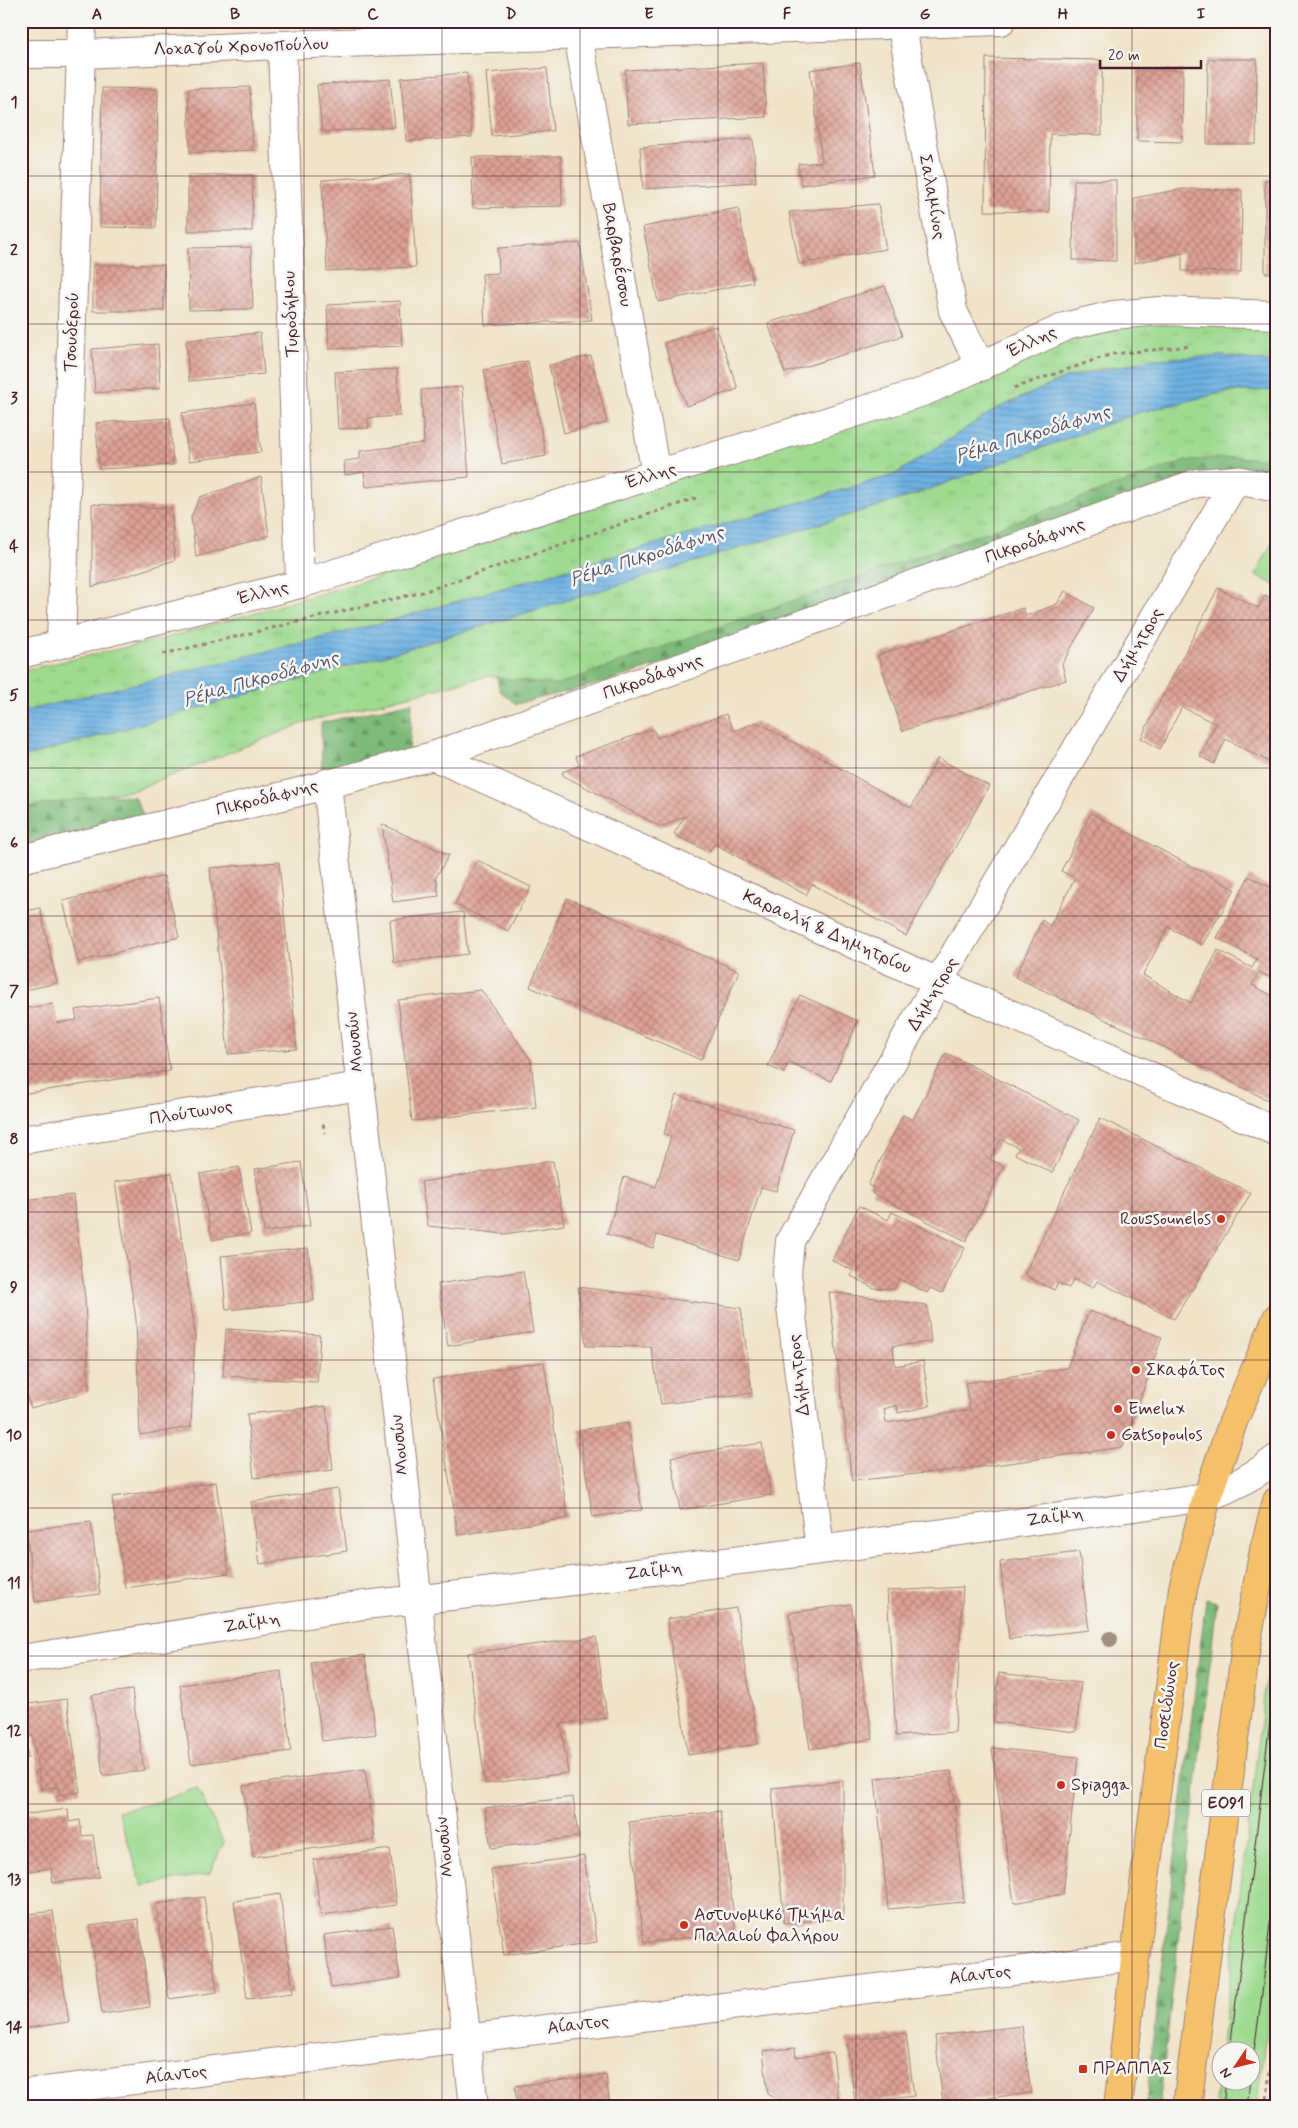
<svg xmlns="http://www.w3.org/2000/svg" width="1298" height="2128" viewBox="0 0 1298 2128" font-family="Mynerve,sans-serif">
<defs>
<pattern id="forest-firs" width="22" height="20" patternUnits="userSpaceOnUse" patternTransform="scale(1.25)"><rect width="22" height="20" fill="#7ebb7a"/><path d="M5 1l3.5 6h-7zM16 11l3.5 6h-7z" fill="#699764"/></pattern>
<pattern id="park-tufts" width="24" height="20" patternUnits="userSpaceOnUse" patternTransform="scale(1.25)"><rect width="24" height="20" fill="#9edb90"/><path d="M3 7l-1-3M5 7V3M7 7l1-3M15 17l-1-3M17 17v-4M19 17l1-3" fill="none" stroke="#8abc7c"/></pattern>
<pattern id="water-rules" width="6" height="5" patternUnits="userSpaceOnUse" patternTransform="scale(1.25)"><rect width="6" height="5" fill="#6bb1e2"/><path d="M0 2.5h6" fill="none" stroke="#5a8fb7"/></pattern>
<pattern id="building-cross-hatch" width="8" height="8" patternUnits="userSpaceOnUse" patternTransform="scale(1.25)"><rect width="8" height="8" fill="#dea297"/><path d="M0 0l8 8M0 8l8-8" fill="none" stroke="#b6837b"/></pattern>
</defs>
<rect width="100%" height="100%" fill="#f6f6f2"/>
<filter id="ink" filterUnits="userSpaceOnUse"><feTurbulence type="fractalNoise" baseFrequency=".02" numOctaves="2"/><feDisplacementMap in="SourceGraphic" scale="10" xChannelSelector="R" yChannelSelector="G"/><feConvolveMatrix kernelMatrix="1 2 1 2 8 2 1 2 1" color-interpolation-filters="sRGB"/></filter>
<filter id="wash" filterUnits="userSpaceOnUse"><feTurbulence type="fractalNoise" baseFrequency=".0096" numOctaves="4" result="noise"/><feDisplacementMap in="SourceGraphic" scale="20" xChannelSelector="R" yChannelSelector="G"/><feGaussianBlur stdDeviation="1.12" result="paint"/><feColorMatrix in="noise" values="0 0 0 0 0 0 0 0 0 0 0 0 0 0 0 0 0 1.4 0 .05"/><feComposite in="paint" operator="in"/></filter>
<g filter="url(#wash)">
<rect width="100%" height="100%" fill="#f0e3c8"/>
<path fill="#9edb90" stroke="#747d5e" d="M1277 534V586L1255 575Z
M1277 1610V1933L1257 2107H1233L1215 2104 1220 2056V2080H1250V2050H1221L1269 1655Z
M197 1788 224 1843 209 1874 142 1886 118 1811 157 1802Z"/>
<path fill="url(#forest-firs)" stroke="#646d52" d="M1277 400V482L1258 476 602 683 516 704 500 691 489 647Z
M412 702 409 753 322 772 321 723Z
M77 792 135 797 143 815 141 824 21 851V802Z
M1206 1599 1217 1602 1159 2107H1146L1151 2055Z"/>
<path fill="url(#park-tufts)" stroke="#747d5e" d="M1148 319 1277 324V363L1222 356 1104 368 1066 378 996 409 894 475 382 623 21 714V671L163 639 413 567 707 467 1062 338Z
M1277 390V460L1237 457 1185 461 556 685 488 676 309 721 135 790 21 808V758L400 651 905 498 1137 413 1225 392Z"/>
<path fill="url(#water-rules)" stroke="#5a6886" d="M1222 356 1277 363V390L1225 392 1137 413 905 498 400 651 21 758V712L382 623 894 475 996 409 1066 378 1153 359Z"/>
<g id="blocks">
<path fill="url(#building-cross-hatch)" d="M986 58 1102 60V135L1050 134 1049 212 985 211Z
M1208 59H1257L1256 144H1207Z
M763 63 766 117 628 124 625 70Z
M860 63 875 175 801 185 798 164 822 162 810 70Z
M547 68 553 131 492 136 486 73Z
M1137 70H1183L1182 142 1137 141Z
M467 73 472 137 406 141 401 78Z
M390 79 395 127 322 132 317 85Z
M250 87 253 150 190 153 188 89Z
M102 88 158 89 156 228 100 227Z
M21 95H27L26 179H21Z
M753 139 756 182 643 189 640 147Z
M561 156 562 206 473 208 472 157Z
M410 174 416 267 327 271 322 180Z
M188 175H253L252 231H188Z
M1074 180H1116V261L1073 260Z
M1265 180H1277V273H1265Z
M1183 189 1242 190 1241 272 1182 271V253L1134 263V198Z
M878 204 886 249 799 264 789 212Z
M738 208 753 282 658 302 643 227Z
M580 243 592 320 485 325 482 274 499 273 498 248Z
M251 247 253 309 189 310 188 248Z
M93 265H164V311H93Z
M21 271H26L24 318H21Z
M885 286 902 336 785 373 768 323Z
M400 301 402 346 329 349 327 305Z
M716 326 738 389 686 406 664 343Z
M260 333 264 374 189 381 186 340Z
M158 344 160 388 95 393 92 349Z
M591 356 607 423 564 433 549 365Z
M528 361 546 456 502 464 484 370Z
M397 369 400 416 368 418 369 428 338 429 335 372Z
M462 387 469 477 366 487 364 472 345 475 344 461 360 459V451L424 443 421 390Z
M21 392H25L23 446H21Z
M254 403 261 452 189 461 182 413Z
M170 418 173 465 99 469 96 423Z
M261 477 269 536 196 557 191 517 200 497Z
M92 504 171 508 175 560 92 587Z
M1218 588 1258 608 1265 595 1277 601 1275 765 1226 739 1214 764 1200 756 1216 724 1182 707 1160 749 1141 738Z
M1065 591 1094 608 1062 664 1066 680 902 731 878 655 1023 608 1026 616 1057 604Z
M726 714 734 731 757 722 911 808 938 758 989 786 906 936 812 884 806 895 715 844 708 852 674 834 685 816 661 827 564 776 562 772 579 766 576 756 653 729 657 738Z
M1091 813 1235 889 1202 945 1168 927 1143 975 1191 1003 1218 950 1252 968 1257 959 1217 938 1249 876 1277 891V981L1259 972 1252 985 1277 998V1105L1168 1049 1015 977 1042 920 1050 926 1075 878 1061 871Z
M382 824 449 855 436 877 439 896 393 902Z
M477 860 531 887 508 931 455 904Z
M279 862 297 1049 228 1054 210 868Z
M1277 866V879L1272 877Z
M164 876 179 937 78 962 63 901Z
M567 898 739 971 701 1060 530 987Z
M40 908 57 983 21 991V912Z
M463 912 468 954 394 963 390 920Z
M481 990 531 1060 536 1107 412 1121 398 1000Z
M800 995 858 1021 831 1081 789 1062 784 1073 768 1066Z
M159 998 170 1071 21 1094V1009L53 1004 57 1023 77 1020 75 1010Z
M946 1053 1079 1120 1052 1173 1015 1154 1019 1148 1001 1139 990 1159 1004 1166 966 1241 872 1193 874 1188 868 1185 903 1115 913 1120Z
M676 1095 794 1130 776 1191 761 1187 739 1260 657 1235 653 1248 607 1234 624 1177 656 1187 671 1136 664 1134Z
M1100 1118 1251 1193 1174 1319 1097 1281 1093 1288 1074 1279 1069 1288 1058 1283 1054 1290 1024 1275Z
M553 1161 564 1225 505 1234 428 1226 421 1182Z
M301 1162 310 1226 264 1232 255 1169Z
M239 1167 251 1233 212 1240 200 1174Z
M172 1173 195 1332 191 1427 140 1435 136 1319 115 1182Z
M73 1195 85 1299 89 1391 31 1408 21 1380V1200Z
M859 1206 888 1220 892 1212 965 1248 942 1293 930 1288 927 1293 899 1279 894 1289 874 1288 851 1276 853 1271 832 1260Z
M308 1248 314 1301 226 1310 221 1256Z
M523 1271 533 1332 448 1346 438 1284Z
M578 1287 741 1308 752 1393 661 1404 651 1347 586 1346Z
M829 1292 927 1305 931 1342 893 1346 895 1366 923 1361 930 1406 898 1413 897 1405 884 1409 886 1423 970 1410 965 1383 1067 1368 1089 1311 1162 1337 1123 1447 980 1467 852 1481Z
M226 1329 320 1335 317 1382 223 1376Z
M544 1362 568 1518 458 1535 433 1379Z
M326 1406 333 1470 254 1478 247 1414Z
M628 1423 642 1510 593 1517 579 1430Z
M762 1443 771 1495 680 1510 671 1457Z
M216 1482 229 1573 125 1588 112 1497Z
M338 1489 347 1551 260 1564 251 1502Z
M91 1522 100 1594 35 1602 26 1530Z
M1079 1552 1089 1630 1009 1639 1000 1562Z
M963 1587 955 1732 896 1736 887 1591Z
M851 1604 873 1739 810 1749 789 1613Z
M736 1608 758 1744 688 1755 667 1619Z
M596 1637 607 1718 561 1724 568 1773 485 1784 468 1653Z
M365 1655 376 1734 322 1741 311 1663Z
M281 1671 291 1751 191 1764 180 1685Z
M999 1673 1081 1683 1076 1732 994 1722Z
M132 1690 144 1770 103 1776 92 1695Z
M67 1699 80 1792 59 1795 58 1787 41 1789 33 1736 25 1737 28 1758 21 1759V1705Z
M992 1748 1078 1757 1063 1894 1014 1903Z
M365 1769 375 1840 253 1857 243 1786Z
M951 1771 964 1902 888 1909 875 1778Z
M843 1781V1918L784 1923 772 1788Z
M573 1797 578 1837 491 1848 485 1808Z
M68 1809 69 1822 80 1820 82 1836 93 1835 99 1877 53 1883 51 1868 21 1872V1815Z
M720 1811 736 1932 644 1943 629 1822Z
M390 1849 397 1905 321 1915 313 1860Z
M584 1856 597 1942 504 1955 491 1869Z
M280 1894 293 1993 247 1999 234 1901Z
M204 1897 217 1992 169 1999 156 1904Z
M53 1911 69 2022 21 2029V1915Z
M138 1919 150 2007 102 2014 90 1926Z
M392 1926 400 1978 331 1988 324 1935Z
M1022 2026 1031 2093 943 2103 935 2036Z
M906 2033 914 2096 855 2103 847 2040Z
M795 2048 796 2057 833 2053 839 2107H790L768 2094 763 2051Z
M606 2075 610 2107H517L515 2086Z
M408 2100 409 2107H372V2106Z"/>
</g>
</g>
<g filter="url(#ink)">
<use href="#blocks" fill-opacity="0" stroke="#9d817a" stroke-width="1"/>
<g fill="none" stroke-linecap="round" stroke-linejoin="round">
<defs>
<path id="minor" d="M901 21 953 311 981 367
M578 35 656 474
M282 45 300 584
M21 54H82L282 45 1001 21
M61 643 82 21
M21 654 300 584 926 391 1067 326 1113 315 1160 311 1277 315
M433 756 974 998 1277 1132
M327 783 474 2107
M21 859 295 793 433 756 1197 483 1236 480 1277 488
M21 1140 360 1086
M820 1550 787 1274 790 1241 924 1006 1236 480
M21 1659 364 1605 469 1594 820 1550 1207 1497C1234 1487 1255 1476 1277 1458
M21 2094 1135 1956"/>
<path id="trunk" d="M1118 2107 1140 1916 1183 1588 1207 1497 1233 1422 1277 1318
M1187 2107 1246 1645 1264 1550 1277 1501"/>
</defs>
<use href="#minor" stroke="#9d817a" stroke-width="30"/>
<use href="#trunk" stroke="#9d817a" stroke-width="30"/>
<path stroke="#9d817a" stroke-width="3" stroke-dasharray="4 4" stroke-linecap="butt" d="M1014 388 1112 354 1191 346
M163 654 423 592 696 498
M323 1124 325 1133
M1266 2107 1277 2009"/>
<use href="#minor" stroke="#fff" stroke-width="28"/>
<use href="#trunk" stroke="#f5c16b" stroke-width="28"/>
<path stroke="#4a1f2b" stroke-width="1" d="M1230 2050 1277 1664
M1250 2079 1261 2002 1277 1863
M1223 2107 1226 2080
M1247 2107 1250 2080"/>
</g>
<circle fill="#a0917f" cx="1110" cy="1639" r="8"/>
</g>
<path fill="none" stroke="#4a1f2b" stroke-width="1" stroke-opacity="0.55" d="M166 21V2107M304 21V2107M442 21V2107M580 21V2107M718 21V2107M856 21V2107M994 21V2107M1132 21V2107M21 176H1277M21 324H1277M21 472H1277M21 620H1277M21 768H1277M21 916H1277M21 1064H1277M21 1212H1277M21 1360H1277M21 1508H1277M21 1656H1277M21 1804H1277M21 1952H1277"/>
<g fill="#c8321e" stroke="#f6f6f2" stroke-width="2">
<circle cx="1221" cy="1219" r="5"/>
<circle cx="1136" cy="1370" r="5"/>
<circle cx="1118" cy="1409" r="5"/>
<circle cx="1111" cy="1435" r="5"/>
<circle cx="1061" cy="1785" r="5"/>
<circle cx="684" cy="1925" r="5"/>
<rect x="1078" y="2064" width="10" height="10" rx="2.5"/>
</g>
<g text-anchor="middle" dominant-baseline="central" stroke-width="5" stroke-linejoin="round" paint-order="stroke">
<rect fill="#f6f6f2" stroke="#7e6067" stroke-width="1" x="1202" y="1789.5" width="48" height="27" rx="4"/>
<g font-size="16" font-weight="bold" fill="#4a1f2b">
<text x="1226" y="1803">ΕΟ91</text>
</g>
<g font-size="18" fill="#4a1f2b" stroke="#f6f6f2">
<text transform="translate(241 47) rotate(-2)">Λοχαγού Χρονοπούλου</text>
<text transform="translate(932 197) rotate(80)">Σαλαμίνος</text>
<text transform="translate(617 255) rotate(80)">Βαρβαρέσσου</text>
<text transform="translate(291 314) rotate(-92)">Τυροδήμου</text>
<text transform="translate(72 332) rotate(-88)">Τσουδερού</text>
<text transform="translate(1032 342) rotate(-25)">Έλλης</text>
<text transform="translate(651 476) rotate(-17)">Έλλης</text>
<text transform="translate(1035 541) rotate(-20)">Πικροδάφνης</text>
<text transform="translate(263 593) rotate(-14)">Έλλης</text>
<text transform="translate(1138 645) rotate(-60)">Δήμητρος</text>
<text transform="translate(653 677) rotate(-20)">Πικροδάφνης</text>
<text transform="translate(267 798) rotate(-14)">Πικροδάφνης</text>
<text transform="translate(827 932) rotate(24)">Καραολή &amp; Δημητρίου</text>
<text transform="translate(933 994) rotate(-59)">Δήμητρος</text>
<text transform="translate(355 1042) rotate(-96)">Μουσών</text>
<text transform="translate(191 1113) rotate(-9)">Πλούτωνος</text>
<text transform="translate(799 1375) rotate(-97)">Δήμητρος</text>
<text transform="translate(400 1445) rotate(-96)">Μουσών</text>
<text transform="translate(1055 1517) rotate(-8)">Ζαΐμη</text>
<text transform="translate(654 1571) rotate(-7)">Ζαΐμη</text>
<text transform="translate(252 1623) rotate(-9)">Ζαΐμη</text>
<text transform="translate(1167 1705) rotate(-82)">Ποσειδώνος</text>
<text transform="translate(445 1847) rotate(-96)">Μουσών</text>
<text transform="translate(980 1975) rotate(-7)">Αίαντος</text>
<text transform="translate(578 2025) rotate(-7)">Αίαντος</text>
<text transform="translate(176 2075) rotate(-7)">Αίαντος</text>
</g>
<g font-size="18" fill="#4a1f2b" stroke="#f6f6f2" text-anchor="start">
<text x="1211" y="1219" text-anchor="end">Roussounelos</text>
<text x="1146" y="1370">Σκαφάτος</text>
<text x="1128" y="1409">Emelux</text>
<text x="1121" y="1435">Gatsopoulos</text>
<text x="1071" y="1785">Spiagga</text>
<text x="694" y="1915">Αστυνομικό Τμήμα<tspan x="694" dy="21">Παλαιού Φαλήρου</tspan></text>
<text x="1093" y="2069">ΠΡΑΠΠΑΣ</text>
</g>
<g font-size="19" font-style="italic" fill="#56526b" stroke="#f6f6f2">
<text transform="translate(1033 434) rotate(-17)">Ρέμα Πικροδάφνης</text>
<text transform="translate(647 556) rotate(-18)">Ρέμα Πικροδάφνης</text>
<text transform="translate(261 679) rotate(-16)">Ρέμα Πικροδάφνης</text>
</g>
</g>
<rect width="1298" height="2128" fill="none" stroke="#f6f6f2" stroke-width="55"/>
<g transform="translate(1236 2066) rotate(235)"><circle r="24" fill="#f6f6f2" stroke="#b1a0a2"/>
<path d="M0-4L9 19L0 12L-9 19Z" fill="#c8321e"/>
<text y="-8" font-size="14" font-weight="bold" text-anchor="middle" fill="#4a1f2b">N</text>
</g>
<path d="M1100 60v8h101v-8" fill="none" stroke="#4a1f2b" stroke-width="2.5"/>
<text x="1108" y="60" font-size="15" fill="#4a1f2b" stroke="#f6f6f2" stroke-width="4" paint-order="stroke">20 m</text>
<rect x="28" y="28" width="1242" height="2072" fill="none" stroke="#4a1f2b" stroke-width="2"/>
<g font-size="16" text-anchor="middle" font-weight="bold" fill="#4a1f2b">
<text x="97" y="19">A</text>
<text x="235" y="19">B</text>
<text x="373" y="19">C</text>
<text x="511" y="19">D</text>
<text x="649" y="19">E</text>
<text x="787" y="19">F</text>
<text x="925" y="19">G</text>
<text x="1063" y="19">H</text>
<text x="1201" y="19">I</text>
<text x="14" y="107">1</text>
<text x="14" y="255">2</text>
<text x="14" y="403">3</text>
<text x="14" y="551">4</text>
<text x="14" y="700">5</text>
<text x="14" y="848">6</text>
<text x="14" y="996">7</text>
<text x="14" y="1144">8</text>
<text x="14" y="1292">9</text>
<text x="14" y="1440">10</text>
<text x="14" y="1588">11</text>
<text x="14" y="1736">12</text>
<text x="14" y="1884">13</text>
<text x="14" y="2032">14</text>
</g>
</svg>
